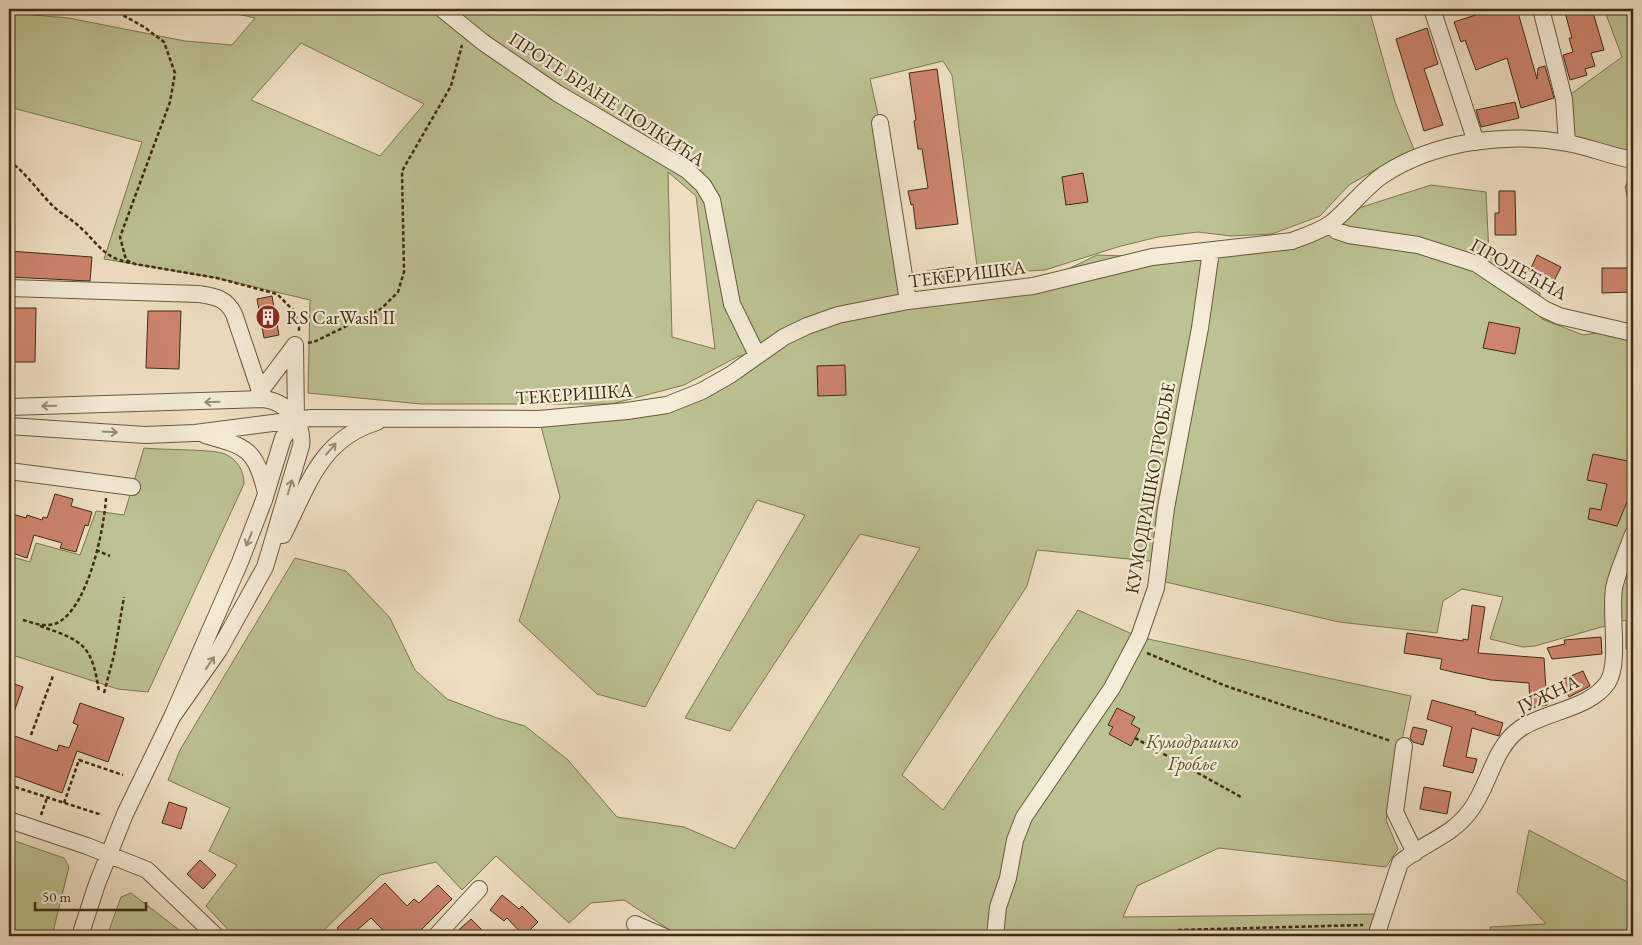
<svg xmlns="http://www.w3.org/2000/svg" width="1642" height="945" viewBox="0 0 1642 945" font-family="'EB Garamond',serif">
<rect width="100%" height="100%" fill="#f0e1c5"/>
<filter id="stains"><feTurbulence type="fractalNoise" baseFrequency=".004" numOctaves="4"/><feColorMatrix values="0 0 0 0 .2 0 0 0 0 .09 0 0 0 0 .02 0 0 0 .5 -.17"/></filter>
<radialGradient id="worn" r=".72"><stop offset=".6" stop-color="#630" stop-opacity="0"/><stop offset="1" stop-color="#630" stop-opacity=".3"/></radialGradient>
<path fill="#bdc292" stroke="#7e7750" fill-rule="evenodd" d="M215 9H1369L1395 102 1415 152 1403 154 1349 185 1320 216 1272 234 1231 236 1198 232 1158 237 1121 246 1045 270 978 274 952 75 943 61 870 79 880 123 908 301 1033 286 1097 255 1152 257 1211 251 1330 224 1362 207 1431 185 1486 192 1489 255 1540 293 1542 319 1583 335 1616 330 1633 325V650L1626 649V620L1535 646 1523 647 1490 639 1503 597 1462 589 1443 601 1437 633 1339 622 1157 580 1159 562 1037 550 1027 586 902 775 943 810 1078 610 1139 637 1411 696 1386 820 1398 849 1386 867 1219 848 1137 886 1123 917 1378 914 1373 936H679L624 900 591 903 569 923 496 856 462 890 436 862 380 875 318 936H234L206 906 237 865 209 851 230 808 168 780 180 750 295 558 346 571 390 618 415 670 447 699 497 718 525 726 568 760 617 817 684 827 735 849 920 548 860 534 730 731 685 718 805 515 757 500 645 707 597 694 519 621 560 497 539 419 667 405 756 355 739 356 684 385 612 404H421L308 393 310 300 217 278 104 259 142 142 9 107V13L69 18 185 41 232 45 255 18ZM301 43 424 104 380 156 251 100ZM668 172 696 196 715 349 672 337Z
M1604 9H1633V160L1567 143 1564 99 1622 57Z
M1633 172V223L1625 187Z
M144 448C161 450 214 449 225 454 238 460 244 471 244 484L148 692 118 689 9 654V556L30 562 36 543 80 555 96 511 124 515Z
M1529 830 1633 885V936H1492L1490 927 1546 924 1517 892Z
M9 839 64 858 69 867 52 936H9Z
M131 893 187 936H107L121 897Z"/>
<path fill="#ce856e" stroke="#3f2c0f" d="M1494 9H1517L1537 79 1538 68 1545 66 1554 98 1521 108 1507 58 1476 70 1465 40 1461 42 1454 22Z
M1564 9H1592L1604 50 1591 53 1595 66 1585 69 1587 75 1570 80 1563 55 1573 52 1569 38H1572Z
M1427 28 1438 64 1424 69 1443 125 1424 131 1396 39Z
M937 69 958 224 916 229 913 204 911 205 908 191 928 188 922 149H918L914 121 916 120 909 73Z
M1515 102 1519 118 1481 127 1476 110Z
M1083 173 1088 202 1066 205 1062 177Z
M1499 191H1515L1516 235H1495V213H1499Z
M9 251 92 257 90 281 9 277Z
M1537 255 1561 267 1554 281 1530 270Z
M954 267 956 279 928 282 927 271Z
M1602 268H1631V292L1602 293Z
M272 296 279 335 264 338 257 299Z
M9 308H36L35 362H9Z
M148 311H181L179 369 146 368Z
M1489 322 1520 328 1515 354 1483 348Z
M845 365 846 395 818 396 817 366Z
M1593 454 1633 462V504L1627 502 1617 526 1588 519 1590 508 1601 510 1607 484 1587 480Z
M55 494 73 499 71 506 92 512 88 526 85 525 76 552 60 548 62 543 34 535 27 558 12 553 14 548 9 546V513L26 518 27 515 42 520 43 517 47 518Z
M1472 605 1485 607 1478 653 1544 658 1547 705 1530 708 1529 683 1491 680 1457 673 1440 669 1442 659 1404 653 1407 633 1463 641V639L1468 640Z
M1601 637 1602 654 1552 659 1547 648 1565 644 1564 640Z
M1583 671 1590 686 1569 697 1561 680Z
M9 682 23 687 10 723H9Z
M1432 700 1476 712 1475 714 1503 723 1499 736 1472 728 1466 757 1477 759 1473 773 1443 766 1452 727 1427 719Z
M80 703 124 718 108 762 77 751 62 793 9 774V734L57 751 59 745 69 748 78 725 73 723Z
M1117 708 1135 717 1131 724 1140 729 1131 746 1109 734 1113 727 1108 725Z
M1413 727 1427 730 1423 745 1413 742 1410 738Z
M1424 787 1451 792 1447 814 1420 809Z
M169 802 187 808 181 829 162 823Z
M200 860 216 875 203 889 187 874Z
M385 883 407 906 414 899 419 903 438 885 452 899 415 936H389L371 918 350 936H344L337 928Z
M502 895 519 909 522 906 538 922 524 936 507 918 504 921 490 910Z
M471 919 488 936H452Z"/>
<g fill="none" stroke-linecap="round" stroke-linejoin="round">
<defs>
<path id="minor" d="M442 9 484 43 557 93 687 170 703 185 712 200 732 304 757 355
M1432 9 1476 142
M1541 9 1564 99 1567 143
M880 123 908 301
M1330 224 1337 231 1349 235 1418 245 1477 264 1544 309 1559 316 1633 333
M9 288 199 294C216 297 226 298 234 314L260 391
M295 345 296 420
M256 397 295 345
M9 407 264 399C287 402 304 423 301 446L265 567 219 650 172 717
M9 426 145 435 195 433 311 418 539 419 627 411 667 405 702 391 730 375 784 337 807 326 838 315 908 301 1033 286 1152 257 1292 241C1305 236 1318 232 1330 224 1349 209 1363 189 1383 175 1435 141 1507 132 1567 143 1590 147 1610 156 1633 160
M205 435C248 447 255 449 266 493
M9 471 132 487
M283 535C308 486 320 439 377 422
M1404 746 1395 812 1415 853
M9 820 87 846 147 870 216 936
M635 924 663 936
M80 936 97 884 125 814 172 717 240 562 264 500 283 438 296 420
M436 936 479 889
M995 936 998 907 1008 878 1015 840 1024 817 1112 688 1139 637 1156 588 1166 508 1200 328 1211 251
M1376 936 1400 863C1422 843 1450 838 1470 811 1490 785 1493 747 1521 728 1547 711 1590 709 1608 682 1620 663 1610 614 1614 588 1618 570 1627 551 1633 534"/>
</defs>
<use href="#minor" stroke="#6b593c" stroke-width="18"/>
<path stroke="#3f2c0f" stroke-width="2.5" stroke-dasharray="4 2.5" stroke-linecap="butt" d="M112 9 144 27 164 42 175 73 170 102 120 237 126 260 135 264 217 278 277 294 293 310 299 323V332
M9 161C25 172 35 187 49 202 59 213 72 219 82 229 100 246 104 258 131 263
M308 343 316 341 381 309 398 292 404 272 402 171 451 86 462 45
M96 550 110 556
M23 620C33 623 46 628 57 623 88 608 104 530 106 498
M40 626C84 641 92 645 99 692
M1147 653 1226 686 1391 741
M104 693 114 655 124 597
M31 735 53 676
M1135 738 1241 797
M9 785 102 815
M64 803 79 760 123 775
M41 815 47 798
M1178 930 1363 925"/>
<use href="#minor" stroke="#f5ecd9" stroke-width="16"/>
</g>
<defs><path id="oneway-shaft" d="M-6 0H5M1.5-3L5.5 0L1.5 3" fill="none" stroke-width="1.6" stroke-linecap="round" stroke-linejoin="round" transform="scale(1.25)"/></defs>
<g stroke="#9a8c74">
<use href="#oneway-shaft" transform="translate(212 402) rotate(178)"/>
<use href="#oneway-shaft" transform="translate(49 406) rotate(179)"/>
<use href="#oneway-shaft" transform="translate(110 432) rotate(3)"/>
<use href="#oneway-shaft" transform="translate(331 449) rotate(-49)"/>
<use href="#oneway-shaft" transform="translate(290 487) rotate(-73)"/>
<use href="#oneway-shaft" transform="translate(249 539) rotate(113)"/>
<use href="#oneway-shaft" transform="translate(210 663) rotate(-55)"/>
</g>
<defs>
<symbol id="building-disc" viewBox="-11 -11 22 22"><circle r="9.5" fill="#8f2418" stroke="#f5ecd9"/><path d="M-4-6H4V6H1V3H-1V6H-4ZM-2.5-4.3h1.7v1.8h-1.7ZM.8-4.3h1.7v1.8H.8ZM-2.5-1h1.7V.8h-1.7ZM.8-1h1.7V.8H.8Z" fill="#fff"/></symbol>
</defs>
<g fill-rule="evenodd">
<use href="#building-disc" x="254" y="303" width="28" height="28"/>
</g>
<g text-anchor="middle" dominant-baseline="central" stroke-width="4.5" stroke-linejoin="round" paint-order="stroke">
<g font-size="19" fill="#3f2c0f" stroke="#f5ecd9">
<text transform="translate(607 99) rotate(33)">ПРОТЕ БРАНЕ ПОЛКИЋА</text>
<text transform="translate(1519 269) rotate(29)">ПРОЛЕЋНА</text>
<text transform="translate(967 274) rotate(-7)">ТЕКЕРИШКА</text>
<text transform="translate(574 394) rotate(-4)">ТЕКЕРИШКА</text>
<text transform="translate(1150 488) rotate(-80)">КУМОДРАШКО ГРОБЉЕ</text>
<text transform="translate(1548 694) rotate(-25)">ЈУЖНА</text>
</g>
<g font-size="19" fill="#3f2c0f" stroke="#f5ecd9" text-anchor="start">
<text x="286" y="317">RS CarWash II</text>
</g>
<g font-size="19" font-style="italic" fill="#5e5230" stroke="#f5ecd9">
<text x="1192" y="741">Кумодрашко<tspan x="1192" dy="22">Гробље</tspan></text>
</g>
</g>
<rect width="1642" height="945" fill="none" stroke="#f0e1c5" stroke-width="30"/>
<rect x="10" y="10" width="1622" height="925" fill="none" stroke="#3f2c0f" stroke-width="2.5"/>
<rect x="15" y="15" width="1612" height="915" fill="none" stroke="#3f2c0f"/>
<path d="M35 902v8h111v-8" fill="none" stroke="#3f2c0f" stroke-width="2.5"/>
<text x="42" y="902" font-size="15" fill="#3f2c0f" stroke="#f5ecd9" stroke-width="4" paint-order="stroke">50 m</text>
<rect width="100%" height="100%" filter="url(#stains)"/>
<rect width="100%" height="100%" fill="url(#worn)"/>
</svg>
